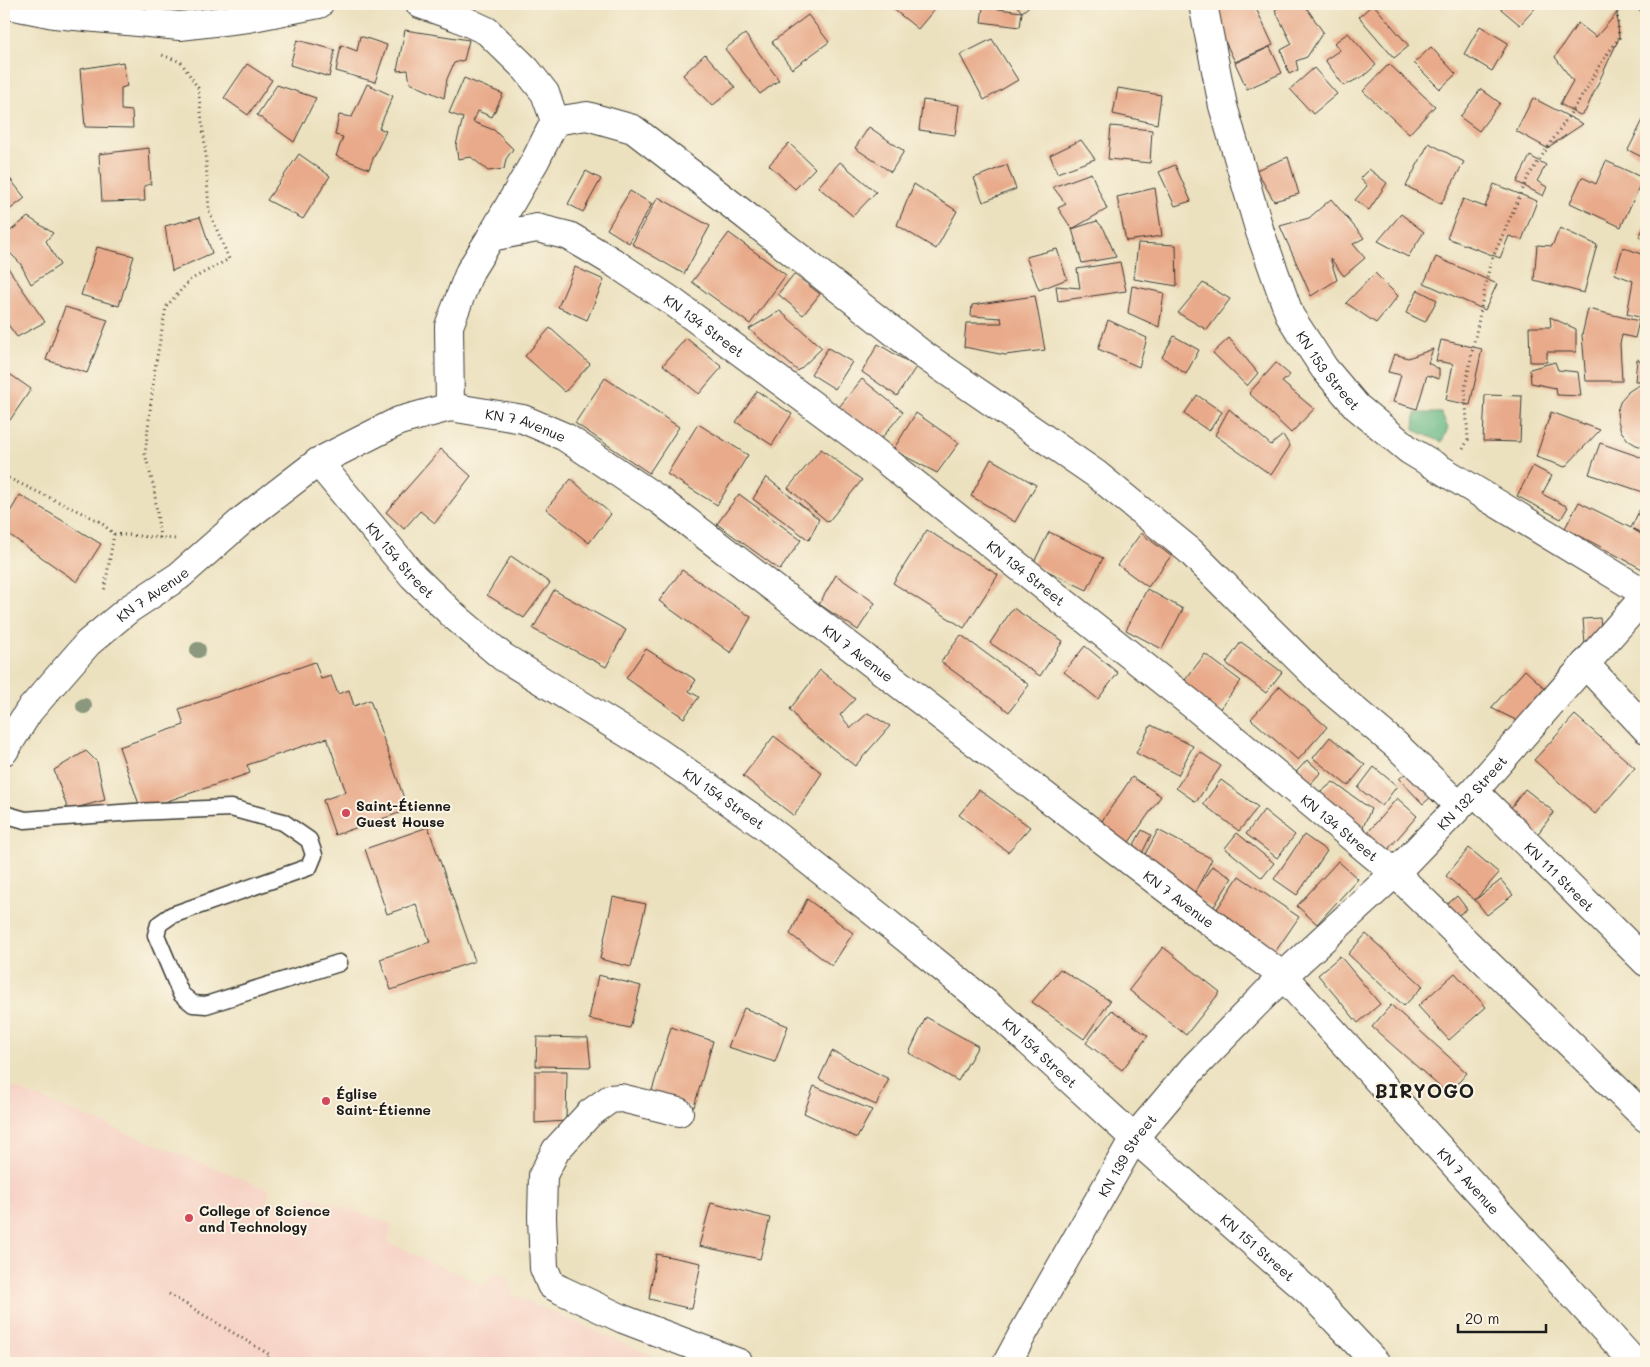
<svg xmlns="http://www.w3.org/2000/svg" width="1650" height="1367" viewBox="0 0 1650 1367" font-family="Mali,sans-serif">
<rect width="100%" height="100%" fill="#fcf5e5"/>
<filter id="ink" filterUnits="userSpaceOnUse"><feTurbulence type="fractalNoise" baseFrequency=".02" numOctaves="2"/><feDisplacementMap in="SourceGraphic" scale="10" xChannelSelector="R" yChannelSelector="G"/><feConvolveMatrix kernelMatrix="1 2 1 2 8 2 1 2 1" color-interpolation-filters="sRGB"/></filter>
<filter id="wash" filterUnits="userSpaceOnUse"><feTurbulence type="fractalNoise" baseFrequency=".0096" numOctaves="4" result="noise"/><feDisplacementMap in="SourceGraphic" scale="20" xChannelSelector="R" yChannelSelector="G"/><feGaussianBlur stdDeviation="1.12" result="paint"/><feColorMatrix in="noise" values="0 0 0 0 0 0 0 0 0 0 0 0 0 0 0 0 0 1.4 0 .05"/><feComposite in="paint" operator="in"/></filter>
<g filter="url(#wash)">
<rect width="100%" height="100%" fill="#ece1bf"/>
<path fill="#f6d2c5" d="M4 1084 270 1190 267 1199 301 1212 308 1195 392 1224 388 1242 486 1287 493 1273 508 1278 513 1295 669 1363H4Z"/>
<path fill="#66b884" stroke="#416a50" d="M1415 413H1441L1448 428 1442 442 1414 430Z"/>
<g id="blocks">
<path fill="#e8aa8a" d="M887 4H939L918 29Z
M1015 4H1032L1022 12Z
M1207 4H1254L1273 45 1235 62Z
M1283 4H1304L1323 32 1307 57 1296 61 1298 70 1289 74 1281 50 1292 44 1275 10Z
M1373 4 1409 46 1394 58 1359 17Z
M1495 4H1539L1520 25Z
M1625 4H1646V13Z
M983 7 1022 12 1020 27 981 22Z
M1617 13 1619 38 1585 112 1580 115 1560 104 1573 81 1555 57 1578 23 1596 37Z
M808 15 829 42 792 69 772 42Z
M1480 26 1508 43 1492 71 1464 54Z
M405 30 469 40 464 60 454 63 447 79 444 98 410 83 408 70 397 71Z
M1348 33 1376 65 1365 75 1344 86 1325 60 1340 50 1334 43Z
M745 34 779 80 760 94 725 49Z
M360 36 387 45 375 82 336 71 341 45 357 51Z
M992 39 1018 80 984 100 960 55Z
M297 40 335 50 329 77 290 65Z
M1270 47 1282 73 1247 89 1235 63Z
M1431 47 1456 74 1440 89 1414 63Z
M705 54 735 87 712 106 683 75Z
M123 62 127 86 121 88V110L132 111 133 128 85 127 80 69Z
M247 64 272 80 248 115 224 98Z
M1389 64 1435 106 1409 134 1363 91Z
M1314 68 1337 94 1313 114 1290 89Z
M464 78 503 94 492 117 478 111 473 122 494 130 513 149 506 159 504 169 488 171 471 157 458 159 456 145 463 118 449 113Z
M367 84 393 96 379 128 386 131 372 161 369 169 336 156 343 137 335 135 339 115 352 117Z
M277 85 316 98 294 142 257 115Z
M1118 88 1161 95 1157 124 1113 114Z
M1481 89 1500 103 1479 131 1460 117Z
M1533 98 1583 124 1547 148 1516 131Z
M923 100 959 105 955 135 919 130Z
M1646 114V159L1628 150Z
M1111 126 1152 130 1150 163 1108 159Z
M869 127 904 151 891 172 855 148Z
M1081 140 1095 159 1057 173 1050 155Z
M789 143 815 168 795 189 769 165Z
M1429 143 1464 162 1441 204 1406 186Z
M149 148 151 184 144 186 145 201 102 202 99 154Z
M299 154 330 176 303 219 267 200Z
M1530 156 1546 165 1537 181 1547 187 1543 196 1517 182Z
M1288 157 1299 194 1274 201 1256 170Z
M1606 161 1643 178 1621 227 1570 203 1582 177 1596 184Z
M840 162 876 192 853 216 818 187Z
M1007 165 1016 189 983 202 974 178Z
M1175 165 1191 201 1175 206 1159 172Z
M1369 169 1387 183 1369 210 1355 200 1367 186 1360 178Z
M4 171 25 198 4 214Z
M586 171 601 179 583 212 568 204Z
M1091 173 1107 209 1072 229 1058 208 1066 204 1053 187Z
M914 184 957 211 936 249 897 225Z
M1494 184 1537 201 1522 240 1509 236 1500 258 1447 238 1463 199 1485 207Z
M1155 188 1162 236 1126 241 1117 197Z
M630 191 652 204 629 243 607 229Z
M658 197 710 226 684 274 632 244Z
M1331 199 1364 238 1353 244 1365 258 1344 276 1330 258 1337 280 1311 296 1280 226 1309 218Z
M1401 214 1424 232 1408 257 1378 241Z
M28 217 53 233 46 241 60 265 31 284 20 263 4 247V236Z
M200 217 212 253 172 271 165 226Z
M1097 221 1104 229 1116 257 1082 263 1072 229Z
M1646 223V241L1639 237Z
M1560 228 1597 245 1584 293 1534 280 1537 245 1552 246Z
M729 233 786 275 750 324 692 282Z
M1138 243 1176 245 1177 286 1134 279Z
M97 247 134 256 119 306 81 295Z
M1623 247 1646 256V319L1627 314 1633 281 1615 274Z
M1057 249 1067 279 1039 290 1026 257Z
M1436 257 1497 284 1485 310 1424 283Z
M4 262 45 322 17 337 4 319Z
M1120 262 1126 291 1058 301 1056 286 1080 288 1077 269Z
M575 267 604 280 587 320 558 307Z
M1375 273 1398 296 1376 323 1346 303Z
M794 274 820 294 803 315 778 294Z
M1203 283 1230 299 1207 330 1178 313Z
M1132 286 1164 293 1159 327 1128 313Z
M1418 290 1437 300 1425 322 1406 313Z
M1035 296 1045 350 1005 355 964 347 966 323H1002L1001 318 971 316 972 305Z
M65 307 108 320 87 373 46 360Z
M1588 309 1639 321 1635 338 1622 335 1620 344 1622 381H1586L1582 335Z
M780 311 822 348 798 371 749 329Z
M1550 317 1576 329V352H1547V362H1530L1529 327H1551Z
M1108 320 1147 338 1139 367 1098 349Z
M550 328 590 364 565 392 525 356Z
M1174 336 1199 350 1186 374 1162 357Z
M686 338 722 367 699 394 663 365Z
M1229 338 1258 373 1247 386 1213 353Z
M1441 340 1482 349 1470 405 1446 400 1453 364 1436 361Z
M878 344 916 367 897 396 862 372Z
M828 348 852 362 835 389 811 374Z
M1433 349 1428 363 1439 369V379L1427 375 1417 409 1393 402 1401 375 1388 372 1394 354 1408 358Z
M1637 359 1646 364V381H1635Z
M1555 362 1558 370 1578 372 1581 396 1557 395 1556 388 1531 383 1530 369Z
M1276 363 1290 375 1282 382 1314 409 1291 433 1249 393Z
M4 370 31 389 10 420 4 415Z
M605 378 679 427 649 473 575 423Z
M862 379 903 412 880 440 839 407Z
M1646 384V448L1636 445 1628 440 1621 431 1618 421 1617 411 1621 400 1628 392 1637 386Z
M757 391 792 414 772 445 736 422Z
M1197 395 1222 412 1209 431 1184 414Z
M1485 395 1522 396 1520 442 1483 441Z
M1229 409 1271 445 1283 435 1290 446 1271 475 1215 435Z
M1551 412 1600 430 1565 467 1536 457Z
M916 413 959 443 937 473 893 450Z
M698 424 748 455 717 505 667 474Z
M1600 443 1646 459V484L1643 492 1589 474Z
M441 449 471 476 435 523 420 511 404 529 386 512Z
M821 449 862 480 828 522 788 488Z
M991 459 1036 485 1015 522 971 496Z
M1533 466 1552 476 1542 494 1568 507 1561 519 1517 496Z
M766 477 819 519 809 540 753 499Z
M571 479 611 514 589 543 546 509Z
M739 494 801 540 780 570 717 524Z
M20 495 101 544 77 582 4 531V522Z
M1579 502 1631 528 1640 509 1646 512V535L1633 529 1646 537V571L1565 528Z
M927 530 998 575 964 628 893 583Z
M1049 532 1103 558 1087 590 1033 564Z
M1141 533 1171 556 1148 587 1118 565Z
M511 556 550 583 524 618 487 595Z
M682 570 751 617 731 653 659 601Z
M836 575 875 603 858 630 819 604Z
M1147 589 1183 609 1162 649 1126 630Z
M554 590 626 630 606 667 533 629Z
M1013 608 1063 641 1040 676 990 643Z
M1600 618 1603 643 1585 644 1583 619Z
M961 635 1029 685 1009 712 941 662Z
M1241 642 1282 672 1266 693 1226 663Z
M1085 646 1118 673 1098 699 1064 672Z
M646 649 696 680 689 691 699 697 684 718 626 678Z
M1205 654 1241 681 1218 711 1182 684Z
M315 662 321 679 331 676 338 694 349 690 354 706 370 700 408 810 335 835 323 800 346 792 327 738 247 765 250 773 141 810 119 747 184 725 179 709Z
M820 670 855 699 840 715 851 728 868 713 890 726 855 766 803 726 790 709Z
M1525 670 1549 692 1522 723 1491 708Z
M1280 686 1327 727 1298 760 1251 719Z
M1575 715 1635 768 1595 814 1534 760Z
M1151 725 1193 746 1178 775 1136 753Z
M774 736 822 773 794 816 743 776Z
M1330 737 1365 765 1348 786 1313 758Z
M86 751 97 762 105 800 68 810 54 770Z
M1200 752 1221 766 1196 802 1176 788Z
M1307 760 1321 772 1304 791 1290 779Z
M1374 767 1397 786 1382 806 1358 788Z
M1408 771 1432 796 1423 804 1399 779Z
M1132 777 1161 796 1125 848 1097 828Z
M1221 780 1258 807 1239 831 1203 804Z
M1333 782 1371 809 1359 836 1316 796Z
M1525 789 1554 812 1534 839 1504 817Z
M979 790 1030 827 1008 852 959 815Z
M1397 798 1417 816 1384 854 1364 837Z
M1264 810 1295 835 1277 858 1246 834Z
M428 827 475 961 391 990 380 959 430 942 416 904 387 914 365 849Z
M1142 830 1151 835 1140 857 1130 852Z
M1158 830 1212 859 1195 892 1212 866 1232 878 1213 908 1139 866Z
M1237 833 1274 863 1262 878 1225 848Z
M1304 835 1327 851 1297 895 1274 879Z
M1469 848 1499 873 1475 900 1446 876Z
M1338 861 1358 879 1317 924 1297 906Z
M1239 876 1299 917 1271 958 1211 918Z
M1501 880 1513 895 1487 915 1475 900Z
M1457 896 1467 909 1454 918 1445 906Z
M613 897 646 904 631 967 600 959Z
M807 899 853 933 832 966 790 934Z
M1366 934 1423 986 1404 1006 1348 954Z
M1163 947 1220 992 1186 1035 1129 990Z
M1340 956 1380 1004 1358 1023 1318 975Z
M1060 969 1110 1001 1084 1039 1032 1002Z
M1455 973 1486 1007 1449 1040 1418 1006Z
M598 975 641 986 630 1028 589 1019Z
M1391 1005 1467 1073 1448 1094 1372 1027Z
M744 1008 788 1026 775 1062 728 1047Z
M1112 1010 1148 1036 1122 1070 1086 1043Z
M926 1017 978 1046 958 1081 909 1053Z
M671 1027 713 1041 694 1107 651 1094Z
M537 1037 588 1038 591 1067 536 1066Z
M832 1051 889 1079 876 1105 819 1079Z
M535 1071H567L566 1121 535 1123Z
M814 1086 872 1110 857 1138 804 1113Z
M711 1203 770 1218 760 1259 699 1246Z
M656 1254 701 1263 692 1309 649 1299Z"/>
</g>
</g>
<g filter="url(#ink)">
<use href="#blocks" fill-opacity="0" stroke="#3b3a34" stroke-width="1"/>
<g fill="none" stroke-linecap="round" stroke-linejoin="round">
<defs>
<path id="service" d="M4 814 25 820 134 812 231 808 283 822 309 840 314 855 309 867 172 915 159 924 156 935 181 994 193 1004 206 1005 339 963"/>
<g id="minor">
<path d="M4 4 54 14 180 26 248 18 319 4"/>
<path d="M420 4 457 17 487 31 526 69 545 93 555 121 535 161 491 237"/>
<path id="s1" d="M1203 4 1223 106 1260 232 1290 316 1324 368 1357 407 1409 450 1646 594"/>
<path d="M555 121 587 116 633 129 745 215 922 354 1096 474 1190 551 1326 686 1396 745 1459 806"/>
<path id="s2" d="M450 407 449 326 470 271 491 237 537 228 569 236 613 262 673 302 860 440 1193 705 1395 873 1646 1118"/>
<path id="s3" d="M318 462 413 576 453 615 503 657 658 752 766 827 880 917 992 1008 1134 1138 1309 1292 1376 1363"/>
<path d="M1585 664 1646 729"/>
<path id="s4" d="M1474 791 1646 962"/>
<path d="M679 1112 621 1098 610 1099 589 1114 556 1150 543 1175 542 1217 544 1268 551 1285 561 1290 623 1319 739 1363"/>
<path id="s5" d="M1007 1363 1022 1335 1134 1138 1194 1067 1283 976 1395 873 1474 791 1646 595"/>
</g>
<g id="tertiary">
<path id="s6" d="M4 751 29 711 88 643 129 609 179 576 244 519 318 462 399 421 450 407 523 419 565 437 659 500 1198 913 1283 976 1635 1363"/>
</g>
</defs>
<use href="#service" stroke="#3b3a34" stroke-width="19"/>
<use href="#minor" stroke="#3b3a34" stroke-width="30"/>
<use href="#tertiary" stroke="#3b3a34" stroke-width="30"/>
<path stroke="#3b3a34" stroke-width="3" stroke-dasharray="1 4" stroke-linecap="butt" d="M1463 449 1468 440 1465 387 1490 264 1528 177 1584 93 1601 63 1619 38 1617 13 1614 4
M4 476 99 521 114 534 104 592
M114 534 176 539
M160 538 154 488 145 454 155 368 166 307 190 280 229 259 209 211 205 145 198 88 181 62 162 55
M169 1294 270 1355 265 1363"/>
<use href="#service" stroke="#fff" stroke-width="16"/>
<use href="#minor" stroke="#fff" stroke-width="28"/>
<use href="#tertiary" stroke="#fff" stroke-width="28"/>
</g>
<g fill="#8c987e">
<circle cx="198" cy="650" r="8"/>
<circle cx="84" cy="706" r="8"/>
</g>
</g>
<g fill="#d1495b" stroke="#fcf5e5" stroke-width="2">
<circle cx="346" cy="813" r="5"/>
<circle cx="326" cy="1101" r="5"/>
<circle cx="189" cy="1218" r="5"/>
</g>
<g text-anchor="middle" dominant-baseline="central" stroke-width="4" stroke-linejoin="round" paint-order="stroke">
<g font-size="14" fill="#1c1c1c" stroke="#fcf5e5">
<text stroke="none"><textPath href="#s2" startOffset="422">KN 134 Street</textPath></text>
<text stroke="none"><textPath href="#s1" startOffset="391">KN 153 Street</textPath></text>
<text stroke="none"><textPath href="#s6" startOffset="652">KN 7 Avenue</textPath></text>
<text stroke="none"><textPath href="#s3" startOffset="128">KN 154 Street</textPath></text>
<text stroke="none"><textPath href="#s2" startOffset="828">KN 134 Street</textPath></text>
<text stroke="none"><textPath href="#s6" startOffset="218">KN 7 Avenue</textPath></text>
<text stroke="none"><textPath href="#s6" startOffset="1058">KN 7 Avenue</textPath></text>
<text stroke="none"><textPath href="#s5" startOffset="742">KN 132 Street</textPath></text>
<text stroke="none"><textPath href="#s3" startOffset="532">KN 154 Street</textPath></text>
<text stroke="none"><textPath href="#s2" startOffset="1232">KN 134 Street</textPath></text>
<text stroke="none"><textPath href="#s4" startOffset="121">KN 111 Street</textPath></text>
<text stroke="none"><textPath href="#s6" startOffset="1462">KN 7 Avenue</textPath></text>
<text stroke="none"><textPath href="#s3" startOffset="938">KN 154 Street</textPath></text>
<text stroke="none"><textPath href="#s5" startOffset="240">KN 139 Street</textPath></text>
<text stroke="none"><textPath href="#s6" startOffset="1868">KN 7 Avenue</textPath></text>
<text stroke="none"><textPath href="#s3" startOffset="1230">KN 151 Street</textPath></text>
</g>
<g font-size="14" font-weight="bold" fill="#1c1c1c" stroke="#fcf5e5" text-anchor="start">
<text x="356" y="805">Saint-Étienne<tspan x="356" dy="16">Guest House</tspan></text>
<text x="336" y="1093">Église<tspan x="336" dy="16">Saint-Étienne</tspan></text>
<text x="199" y="1210">College of Science<tspan x="199" dy="16">and Technology</tspan></text>
</g>
<g font-size="19" font-weight="bold" letter-spacing="1" fill="#1c1c1c" stroke="#fcf5e5">
<text x="1425" y="1090">BIRYOGO</text>
</g>
</g>
<rect width="1650" height="1367" fill="none" stroke="#fcf5e5" stroke-width="20"/>
<path d="M1458 1324v8h88v-8" fill="none" stroke="#1c1c1c" stroke-width="2.5"/>
<text x="1465" y="1324" font-size="15" fill="#1c1c1c" stroke="#fcf5e5" stroke-width="4" paint-order="stroke">20 m</text>
</svg>
